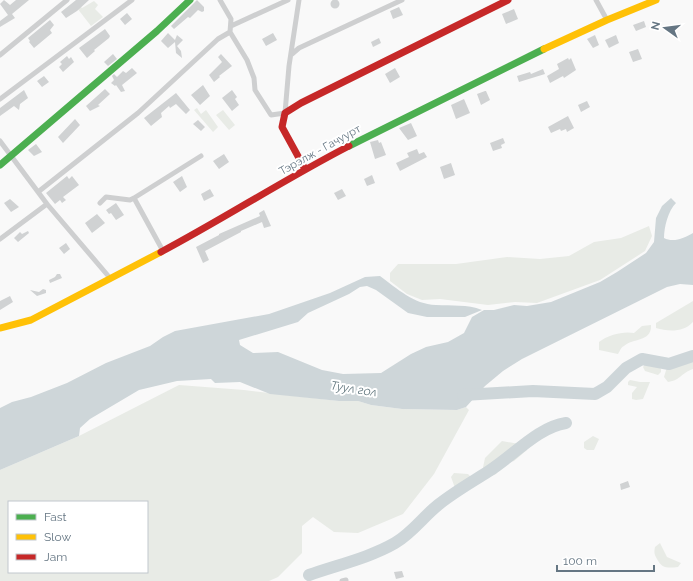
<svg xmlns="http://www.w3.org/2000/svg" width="693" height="581" viewBox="0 0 693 581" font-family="Raleway,sans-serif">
<rect width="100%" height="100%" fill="#f9f9f9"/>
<path fill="#e8ebe6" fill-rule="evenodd" d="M94 1 98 5 95 9 103 17 91 26 77 8 80 6 82 8Z
M197 108 201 114 206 110 218 127 213 132 194 110Z
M223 110 235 125 229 130 216 115Z
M649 226 652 236 645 251 600 280 537 303 515 302 488 305 440 299 422 300 407 294 390 281V273L398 264H456L507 257 540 259 569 256 594 242 621 238Z
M693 301V322C684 332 669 332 656 328V323Z
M651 325C652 342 633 338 624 346 621 347 620 351 618 354L599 350V342C608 335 623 331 634 333L642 326Z
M693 358V369C681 373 681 380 668 382L664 377 667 367Z
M646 363 658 365 661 369V372L658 375 645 371 643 367Z
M630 380 640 382H650L643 399 636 400 632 399V393L637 387 628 385V382Z
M179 385 244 390 339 401H358L371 405 402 409 457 410 466 407 469 410 434 474 403 514 358 533 334 532 313 517 302 526V553L278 577 269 581H0V470L79 436ZM9 502H147V572H9Z
M593 436 599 439 594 450H587L584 448V442Z
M502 441 525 445 527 446V450L514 461 504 464 496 474 491 476 484 475 482 472 485 458Z
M454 473 468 474 471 477 463 485 455 488 451 477Z
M660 543 667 557 681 563 678 567C668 568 662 569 657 559 654 554 654 552 655 547Z"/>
<path fill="#ced6d9" d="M671 198 676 203C668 211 664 227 664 238 673 243 685 238 693 233V285L680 284 667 287 522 359 503 371 485 386 466 407 457 410 402 409 371 405 358 401H339L270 394 240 382 215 383 211 379 177 381 139 390 90 419 80 428 79 436 0 470V408L12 402 31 397 67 383 106 363 150 346 163 337 175 331 269 314 330 293 365 277 380 276C398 289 413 304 436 305 452 306 467 304 482 310L465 317H427L408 313 376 290 367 286 360 287 349 294 308 313 298 322 239 340 240 345 253 353 278 352 322 370 343 374 381 373 411 354 426 347 448 342 464 333 472 317 484 310H494L514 305 527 306 551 302 600 282 617 272 646 253 654 242 656 218 662 206Z"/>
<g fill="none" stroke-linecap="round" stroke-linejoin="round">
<path stroke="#ced6d9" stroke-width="12" d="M463 395 533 391 595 394 607 387 626 368 642 359 669 364 693 356
M309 575C337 565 369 558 395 543 412 533 423 517 438 505 454 492 472 482 489 471 513 456 538 427 566 423"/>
</g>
<path fill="#d0d2d3" d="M330.5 4a4.5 4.5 0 1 1 9 0a4.5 4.5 0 1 1-9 0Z
M4 0 10 5 16 0H29L12 14 15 18 0 27V21L8 15 0 4Z
M76 0H89L77 11 66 18 61 12Z
M197 0 204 7V11L202 12 198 10 190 18 188 17 174 29 171 26Z
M399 7 403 15 393 19 390 11Z
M514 9 518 19 506 24 502 14Z
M127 13 132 19 125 25 120 19Z
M50 20 54 25 50 30 52 33 34 48 29 42 30 41 28 38Z
M644 21 646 27 636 31 633 25Z
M105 29 110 36 109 38 94 50 95 51 87 58 79 48Z
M168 33 175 40 177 35 183 40 177 46 181 51 182 58 176 53 175 42 168 48 161 41Z
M273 33 277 40 266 46 262 39Z
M595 35 599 45 593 48 587 39Z
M616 35 619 43 609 48 605 40Z
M379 38 381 43 373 47 371 42Z
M638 49 642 59 633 62 629 52Z
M113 54 117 59 108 66 104 62Z
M221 54 232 66 219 76 220 77 214 82 209 75 222 62 218 57Z
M67 56 69 59 71 57 74 62 63 72 59 67 62 64 60 62Z
M568 58 569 60 571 58 576 70 564 78 563 76 550 83 547 76 559 69 557 64Z
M132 68 137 73 122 85 125 91 121 92 116 85 115 86 111 83 114 80 112 76 114 74 117 77 123 71 126 73Z
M395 68 400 77 390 83 385 74Z
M543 69 545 74 519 82 517 76 530 72 531 74Z
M44 76 49 82 42 87 37 81Z
M203 85 210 96 200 105 191 95Z
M105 89 110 94 98 105 100 106 90 111 86 106Z
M24 90 28 98 20 104 19 110 14 106 0 116V108Z
M232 90 237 97 235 99 239 105 232 111 222 98Z
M485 91H486L490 100 481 105 477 94Z
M176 93 190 110 186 114 176 104 170 108 169 106 161 113 162 117 151 126 144 118Z
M464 99 470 113 456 119 451 105Z
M587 101 590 107 581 112 578 105Z
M568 116 574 128 567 132 566 129 561 131 560 129 551 133 548 127Z
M75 119 80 125 63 143 58 137Z
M198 120 205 127 201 131 193 124Z
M411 123 417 136 408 140 399 128Z
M503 138 505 143 501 145 502 148 493 151 490 143Z
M378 140 379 143 381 142 386 155 375 159 370 142Z
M36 144 42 152 34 156 28 150Z
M417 149 419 154 424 152 427 157 400 171 396 163 409 157 407 153Z
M224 154 229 162 219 169 213 161Z
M451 163 455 175 444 179 440 167Z
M372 175 375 183 367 186 364 179Z
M67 176 69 179 72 176 79 185 63 197 66 200 62 203 60 200 55 204 46 193Z
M182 176 187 187 180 192 173 182Z
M210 189 214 196 204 201 201 194Z
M342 189 346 196 338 200 334 193Z
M10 199 19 207 11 212 4 203Z
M116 203 124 215 116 220 111 213 109 214 106 210Z
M264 210 271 226 264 228 262 222 241 231V232L205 251 209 260 203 263 196 247 219 235V234L260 216 259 213Z
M97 214 105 223 92 233 85 223Z
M28 231 29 233 18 242 14 238 20 232 22 234Z
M66 243 70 249 64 254 59 248Z
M57 274H60L62 278 50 283 49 280 55 277Z
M43 289 46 290V293L37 296 30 290 39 292Z
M10 296 13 302 0 310V301Z
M628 481 630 487 621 490 620 484Z
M402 571 404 577 396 579 394 572Z"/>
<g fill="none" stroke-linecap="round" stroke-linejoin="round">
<path stroke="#cecfd0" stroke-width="5" d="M220 0 231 19 230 32 247 60 254 78 255 90 271 115 285 113 289 66 299 0
M596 0 607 20
M231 26 288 0
M292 54 299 48 402 0
M0 55 67 0
M0 99 132 0
M0 141 47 204 110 278
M38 192 138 113 218 39 230 32
M100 203 106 197 130 200 134 198
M0 239 47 204
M163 251 134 198 201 156
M342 581 346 580"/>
<path stroke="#4caf50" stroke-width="7" d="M349 146 544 49
M0 165 157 31 190 0"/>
<path stroke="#ffc107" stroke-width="7" d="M544 49 607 20 656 0
M0 328 31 320 161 252"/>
<path stroke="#c62828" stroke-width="7" d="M305 169 282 127 285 113 301 103 508 0
M161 252C225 218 285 179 349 146"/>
</g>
<g text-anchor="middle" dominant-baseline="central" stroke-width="4" stroke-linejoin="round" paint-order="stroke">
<g font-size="11" fill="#657683" stroke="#fff">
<text transform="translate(320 150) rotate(-29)">Тэрэлж - Гачуурт</text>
</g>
<g font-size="12" font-style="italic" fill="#60757c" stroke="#fff">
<text transform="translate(354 389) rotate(9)">Туул гол</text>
</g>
</g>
<rect x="8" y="501" width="140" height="72" fill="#ffffff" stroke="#c1c8cd"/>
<rect x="16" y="514" width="20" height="6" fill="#4caf50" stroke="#c1c8cd"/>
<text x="44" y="521" font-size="12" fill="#657683">Fast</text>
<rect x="16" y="534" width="20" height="6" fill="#ffc107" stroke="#c1c8cd"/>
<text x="44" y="541" font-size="12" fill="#657683">Slow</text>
<rect x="16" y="554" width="20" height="6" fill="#c62828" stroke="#c1c8cd"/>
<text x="44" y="561" font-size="12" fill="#657683">Jam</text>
<g transform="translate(665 28) rotate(284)" stroke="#ffffff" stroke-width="3" paint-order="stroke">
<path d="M0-3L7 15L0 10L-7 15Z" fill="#657683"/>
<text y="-6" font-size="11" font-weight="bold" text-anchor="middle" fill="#657683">N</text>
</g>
<path d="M557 565v6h97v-6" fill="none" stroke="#657683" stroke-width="2"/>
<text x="563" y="565" font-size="12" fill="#657683" stroke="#ffffff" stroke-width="3" paint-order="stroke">100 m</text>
</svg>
